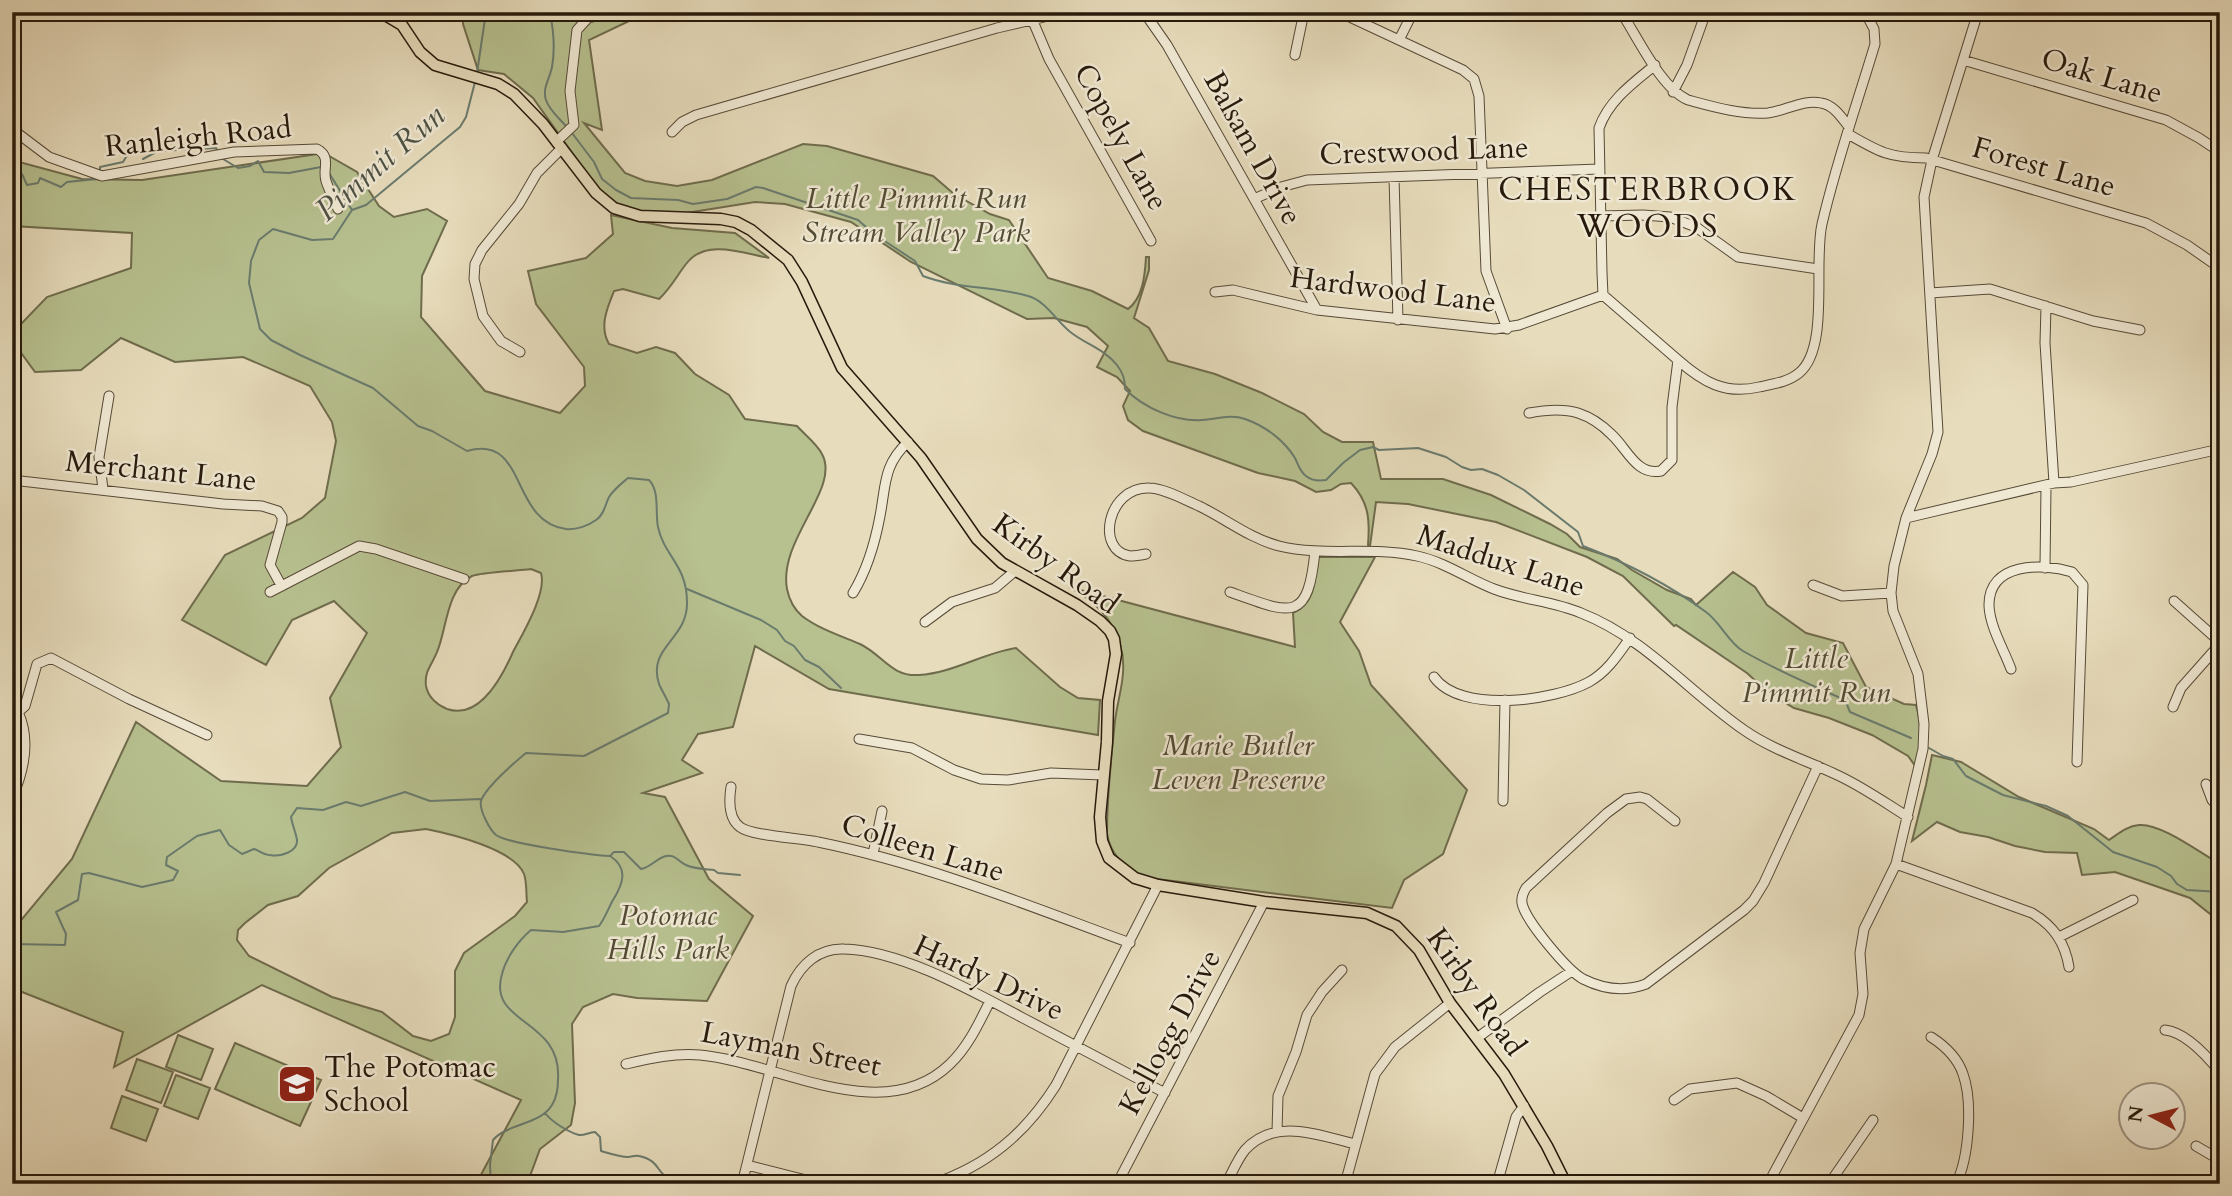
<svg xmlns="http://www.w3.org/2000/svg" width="2232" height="1196" viewBox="0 0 2232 1196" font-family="Cardo,serif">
<rect width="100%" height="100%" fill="#e7dcbc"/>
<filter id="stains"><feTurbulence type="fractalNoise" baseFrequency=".00286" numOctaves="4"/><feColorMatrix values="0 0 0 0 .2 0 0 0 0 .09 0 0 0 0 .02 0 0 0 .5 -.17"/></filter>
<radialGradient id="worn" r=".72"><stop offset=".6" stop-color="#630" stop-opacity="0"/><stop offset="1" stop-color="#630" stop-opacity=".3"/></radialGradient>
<path fill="#b7c08f" stroke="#6f6c4d" stroke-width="2" fill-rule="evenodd" d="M463 12H648L589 40 602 130 584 123 625 173 645 181 677 186 712 180 803 144 827 146 933 176 954 194 990 214 1009 220 1048 278 1092 291 1128 309C1143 298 1145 275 1146 257H1149V270L1134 318 1149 328 1168 361 1215 374 1262 393 1304 414 1323 432 1342 442H1373L1381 479H1443L1491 495 1550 524 1567 534 1580 547 1617 559 1632 570 1667 590 1691 599 1696 605 1733 572 1755 587 1767 605 1806 633 1843 643 1866 687 1904 704 1916 705C1922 725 1922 746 1916 767L1908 756 1872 735 1829 718 1794 708 1770 694 1747 673 1676 625 1674 626 1623 576 1587 557 1496 522 1408 504 1376 502 1370 546 1368 545C1370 520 1369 502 1351 483L1341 484 1331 490 1316 492 1295 481 1258 473 1143 431 1128 420 1123 406 1130 391 1117 377 1097 367 1108 346 1087 327 1054 318 1027 319 911 262 851 222 785 204 755 202 686 213 644 214 624 209 598 189 533 98 504 74 478 70 463 24Z
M324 153 357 172 379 206 394 217 427 209 447 221 422 276 421 317 485 391 560 413 585 386 584 367 536 304 528 271 586 258 613 234 611 215 672 228 735 233 769 258C743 253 705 238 686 264 676 277 671 288 659 299L623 289 614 291C607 308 599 327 609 344L637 353 656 347 675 353 695 374 729 395 745 419 797 426C805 435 817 444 822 454 841 489 778 539 787 589 789 599 794 609 802 616 819 629 841 636 860 644 883 655 891 677 919 675 953 673 983 653 1016 648L1060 687 1078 698 1100 700 1098 735 829 689 755 646 733 727 698 734 682 760 702 773 643 793 665 797 709 879 753 916 707 1001 637 998 613 994 583 1007 572 1024 575 1103 571 1125 540 1149 527 1184H476L521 1100 262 985 114 1067 123 1032 12 988V931L72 859 136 722 221 781 307 786 341 747 330 698 367 633 334 601 292 620 266 665 182 620 225 555 302 518 325 498 336 441 332 422 310 386 243 357 175 362 121 338 81 370 35 372 14 343 20 325 47 297 131 268 132 233 12 226V160L82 179 142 180ZM531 569 541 573C547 593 523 633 513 652 502 677 479 720 447 709 437 705 428 697 426 686 424 671 432 665 437 652 447 629 446 589 472 576 482 572 518 571 531 569ZM426 829C451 834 514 849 524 874 527 882 526 894 527 902L515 916 464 953 455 971V1017L449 1034 431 1041 413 1036 382 1012 332 997 249 956 237 940 238 930 245 923 268 905 298 896 329 868 392 833Z
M1317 557H1375L1340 622 1359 651 1371 685 1467 790 1443 854 1404 880 1392 908 1141 877C1123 864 1111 856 1107 834 1107 796 1111 758 1115 721 1117 704 1122 689 1123 673 1126 635 1102 603 1069 587L1295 647 1293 613C1316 603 1315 579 1317 557Z
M1932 755 1961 762 2019 797 2094 829 2109 840C2118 834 2127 826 2139 825 2161 823 2200 853 2220 864V922L2190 898 2115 872 2082 875 2077 853 2045 852 2015 846 1988 837 1960 832 1937 822 1912 841 1926 785Z
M178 1035 213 1049 201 1080 166 1067Z
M235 1043 321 1080 300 1126 215 1089Z
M137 1059 173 1072 161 1103 126 1090Z
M176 1075 210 1088 198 1119 164 1106Z
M122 1096 158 1109 146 1141 111 1128Z"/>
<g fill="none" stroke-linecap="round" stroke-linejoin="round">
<path stroke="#6a7b6e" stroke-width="2" d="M549 12C554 27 555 51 552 67 550 78 542 88 546 100 549 110 559 118 566 126
M477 73 486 12
M475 82 466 117 460 127 366 205 352 210 333 239 312 240 273 229 259 240 251 261 249 283 260 329 271 340 300 355 373 388 418 426 432 431 467 451C528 434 509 521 566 529 576 530 588 526 596 520 604 515 605 505 609 497 614 489 621 484 628 478L649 480C660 491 655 513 658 527 664 556 687 565 687 602 688 640 647 646 659 684 662 691 666 697 669 704L668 713 584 756 526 753C515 762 485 788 481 801 479 810 490 830 496 835 508 844 591 855 610 856 629 868 623 884 613 900 608 909 605 918 599 926L563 932 531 930C518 941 506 958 502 974 487 1025 562 1018 558 1079 558 1088 557 1097 552 1105 540 1125 508 1123 493 1140L490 1165 491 1184
M572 133 594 162 602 179 616 190 631 198 678 200 693 204 727 199 756 187 763 188 858 220 874 234 915 261 923 276C957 289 994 286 1028 296 1047 301 1058 324 1073 334 1088 345 1105 350 1117 365 1123 373 1125 379 1125 389 1144 408 1176 422 1202 420 1217 419 1231 414 1245 419 1265 426 1284 440 1295 458 1298 464 1300 472 1306 476 1312 481 1319 481 1326 480L1343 463 1360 450 1373 447 1379 450 1418 448 1446 457 1462 467 1471 470 1482 469 1498 475 1524 490 1578 532 1583 546C1627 563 1668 584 1706 612 1720 622 1729 643 1743 651 1776 670 1811 685 1845 700L1850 712 1911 738
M143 159 158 151 216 148 217 150
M223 159 238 168 250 166 258 161 264 172 289 173 321 167
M100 171V167L123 162 131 149 137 154
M329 173 352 210
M12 174H22L27 185 38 183 40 178 61 187 67 182 96 179
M687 589 761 620 777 630 785 641 794 646 805 660 819 667 841 688
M1929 748 1943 756 1953 759 1966 776 2003 795 2046 806 2068 816 2113 852 2157 867 2171 876 2177 884 2187 890 2220 892
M610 856 614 852H624L641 869C651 867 657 858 666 856 676 854 678 862 686 865 694 869 705 869 714 870L718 873 740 875
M12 944 65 945 66 934 56 912 78 900 82 874 89 873 142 887 173 880 178 871 166 865 167 857 197 836 220 830 229 845 242 854 254 849C260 851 264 855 270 855 280 857 298 852 297 840 296 833 292 824 291 817L297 808 323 810 346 802 361 806 405 792 430 801 481 799
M545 1113C552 1122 568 1132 579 1135 584 1136 589 1132 595 1132L600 1137 601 1151C608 1153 621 1157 628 1157 632 1157 635 1155 639 1156 668 1162 650 1183 690 1179
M274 1183 276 1184"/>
<defs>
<path id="minor" d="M1144 12 1167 45 1317 310
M1339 12 1463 70 1474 79 1479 96 1486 271 1507 329
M1621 12C1638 38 1661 88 1688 100 1714 107 1741 115 1768 113 1785 111 1804 99 1821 103 1834 105 1842 118 1849 127
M2217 12 2220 16
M1032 19 1049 59 1151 241
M1399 40 1413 12
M1295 55 1304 12
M1963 60 2166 120 2199 138 2220 152
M1673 92 1687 65 1706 12
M12 129 49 157 102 176 234 152 317 149C332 157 322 169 326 181 329 190 334 200 338 209
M672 132 682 122 696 115 997 28 1065 12
M1848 134C1879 152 1889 158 1926 158L2146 223 2187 245 2220 268
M557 141 574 125 570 91 577 30 588 18 615 12
M1394 177 1398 320
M1254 199 1281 187 1307 180 1599 169
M1601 216 1643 215 1670 217 1696 227 1738 257 1818 269
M1215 292 1233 290 1317 310 1495 329 1519 325 1603 295
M1930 293 1990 289 2093 321 2140 330
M2046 306 2045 343 2054 483
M520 352 501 341 483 316 474 279 475 264 482 250 519 204 537 173 562 148
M1678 360C1703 382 1725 395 1759 387 1773 384 1788 382 1799 373 1830 348 1813 263 1822 224 1836 163 1857 104 1875 44L1874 29 1865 12
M1529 413C1545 410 1562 408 1578 413 1590 417 1602 425 1611 434 1627 448 1636 476 1661 471L1672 460V407L1678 360 1603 295 1602 273 1599 128C1609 100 1633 83 1655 65
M12 480 223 504 262 506 278 511 282 517V522L270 565 281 585
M103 489 99 457 109 396
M1906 518 2054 483 2071 482 2220 449
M1146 554C1141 555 1134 556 1130 556 1095 551 1107 487 1149 488 1164 488 1185 500 1199 506 1226 519 1249 538 1279 546 1324 557 1371 546 1417 556 1445 562 1468 579 1494 589 1523 600 1553 601 1581 613 1645 638 1689 692 1744 730 1771 749 1805 760 1835 774 1860 785 1884 802 1908 817
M2045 568 2046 487
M1813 585 1842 596 1891 593
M270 592 359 546 376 549 464 579
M1230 592C1291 614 1308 624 1315 551
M853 593C867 570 875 543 880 516 886 485 883 465 908 442
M2174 601 2220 642
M925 622 952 602 995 588 1015 571
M2011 669C2004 650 1990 627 1989 606 1988 562 2042 563 2072 572L2083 585 2077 762
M1434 677C1460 714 1554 701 1589 682 1607 672 1618 655 1630 638
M2173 707 2181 688 2220 644
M18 712 25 706 37 664 51 658 129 699 207 735
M859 739 912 748 954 770 981 779 1008 780 1051 773 1103 775
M2206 784 2212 800 2220 808
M731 787C729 800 728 818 740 827 751 836 801 838 818 842 926 864 1027 905 1130 943
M12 798C24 771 31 740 18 712
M1503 801 1505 700
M1675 821 1647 799 1640 797 1626 799 1607 813 1526 888C1523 893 1521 897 1522 903 1525 920 1567 970 1583 979 1603 989 1625 992 1646 984L1744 910 1753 901 1764 883 1818 766
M873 854 882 811
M1896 864 2032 913C2054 926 2065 943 2069 967
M2059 937 2133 900
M2165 1030C2185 1032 2207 1056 2220 1072
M1931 1037C1945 1046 1958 1059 1963 1074 1973 1102 1969 1158 1956 1184
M1477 1038 1540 992 1572 971
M626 1064C651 1058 674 1053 700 1055 778 1062 883 1129 950 1064 968 1047 979 1023 990 1001
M1674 1100 1690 1089 1737 1083 1766 1096 1803 1118
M1277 1132 1278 1096 1296 1052 1307 1015 1322 992 1342 970
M2196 1146 2220 1160
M747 1165 822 1184
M742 1184 791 986C801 964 819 948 844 949 900 950 974 992 1023 1018 1070 1043 1117 1068 1165 1093
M932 1184C987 1166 1026 1133 1056 1085L1158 885
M1117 1184 1264 902
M1226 1184C1232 1173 1237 1160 1245 1150 1275 1117 1318 1135 1355 1144
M1345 1184 1375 1074 1395 1047 1450 1003
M1497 1184 1516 1117 1524 1106
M1768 1184 1859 1015 1863 994 1860 953 1864 929 1896 864 1923 749 1924 724 1918 674 1893 611 1891 593 1894 566 1906 518 1932 454 1938 432 1924 197 1932 160 1978 12
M1829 1184 1873 1120"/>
<path id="major" d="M380 12 402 25 420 52 435 65 498 84 514 94 543 124 596 193 614 208 640 216 721 219 736 222 751 230 788 260 802 282 842 368 921 458 977 539 1002 563 1077 605 1100 621 1110 631 1114 639 1116 654 1108 701 1107 742 1100 817 1102 841 1109 858 1135 878 1158 885 1264 902 1367 913 1396 926 1419 950 1450 1003 1504 1074 1547 1146 1566 1184"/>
</defs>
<use href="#minor" stroke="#574a37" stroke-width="11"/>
<use href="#major" stroke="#27190b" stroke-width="13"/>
<use href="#minor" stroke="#efe8d3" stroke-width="9"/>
<use href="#major" stroke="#e7dcbc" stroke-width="10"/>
</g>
<defs>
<symbol id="school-square" viewBox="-11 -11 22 22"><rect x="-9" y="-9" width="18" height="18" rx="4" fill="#8f2418" stroke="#efe8d3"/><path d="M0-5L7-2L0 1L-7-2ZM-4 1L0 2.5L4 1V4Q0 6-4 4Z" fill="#fff"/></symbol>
</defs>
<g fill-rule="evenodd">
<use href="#school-square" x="275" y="1062" width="44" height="44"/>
</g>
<g text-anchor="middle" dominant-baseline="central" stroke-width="5" stroke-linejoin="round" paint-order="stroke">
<g font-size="30" fill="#27190b" stroke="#efe8d3">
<text transform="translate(2102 76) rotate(17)">Oak Lane</text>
<text transform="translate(198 137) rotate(-6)">Ranleigh Road</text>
<text transform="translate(1121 137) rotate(61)">Copely Lane</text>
<text transform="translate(1253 148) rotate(61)">Balsam Drive</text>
<text transform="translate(1424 151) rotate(-2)">Crestwood Lane</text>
<text transform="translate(2044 167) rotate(16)">Forest Lane</text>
<text transform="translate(1393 290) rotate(7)">Hardwood Lane</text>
<text transform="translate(161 471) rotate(6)">Merchant Lane</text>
<text transform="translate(1501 561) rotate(18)">Maddux Lane</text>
<text transform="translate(1056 564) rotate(36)">Kirby Road</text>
<text transform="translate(923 848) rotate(17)">Colleen Lane</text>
<text transform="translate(989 978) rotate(25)">Hardy Drive</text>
<text transform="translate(1476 992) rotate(55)">Kirby Road</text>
<text transform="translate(1170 1032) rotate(-62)">Kellogg Drive</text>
<text transform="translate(791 1049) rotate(11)">Layman Street</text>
</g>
<g font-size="30" font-style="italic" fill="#524b33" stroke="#efe8d3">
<text x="916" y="198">Little Pimmit Run<tspan x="916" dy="34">Stream Valley Park</tspan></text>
<text x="1816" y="658">Little<tspan x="1816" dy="34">Pimmit Run</tspan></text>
<text x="1238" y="745">Marie Butler<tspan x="1238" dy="34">Leven Preserve</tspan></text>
<text x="668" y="915">Potomac<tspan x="668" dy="34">Hills Park</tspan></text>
</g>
<g font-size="30" fill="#27190b" stroke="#efe8d3" text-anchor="start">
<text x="324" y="1067">The Potomac<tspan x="324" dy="34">School</tspan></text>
</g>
<g font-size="32" font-style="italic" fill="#4e5245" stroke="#efe8d3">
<text transform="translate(380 163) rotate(-41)">Pimmit Run</text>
</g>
<g font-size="32" letter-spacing="2" fill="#27190b" stroke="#efe8d3">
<text x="1648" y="190">CHESTERBROOK<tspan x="1648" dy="37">WOODS</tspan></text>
</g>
</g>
<rect width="2232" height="1196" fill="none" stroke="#e7dcbc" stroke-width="42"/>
<rect x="14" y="14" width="2204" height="1168" fill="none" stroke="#27190b" stroke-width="3.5"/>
<rect x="21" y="21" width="2190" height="1154" fill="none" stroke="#27190b" stroke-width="2"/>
<g transform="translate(2152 1116) rotate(277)"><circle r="33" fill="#efe8d3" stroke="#9f9583" stroke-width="2"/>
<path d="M0-5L12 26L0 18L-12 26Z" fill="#8f2418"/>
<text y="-10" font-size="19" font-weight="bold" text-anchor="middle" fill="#27190b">N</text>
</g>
<rect width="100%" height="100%" filter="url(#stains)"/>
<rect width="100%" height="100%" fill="url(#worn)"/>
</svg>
